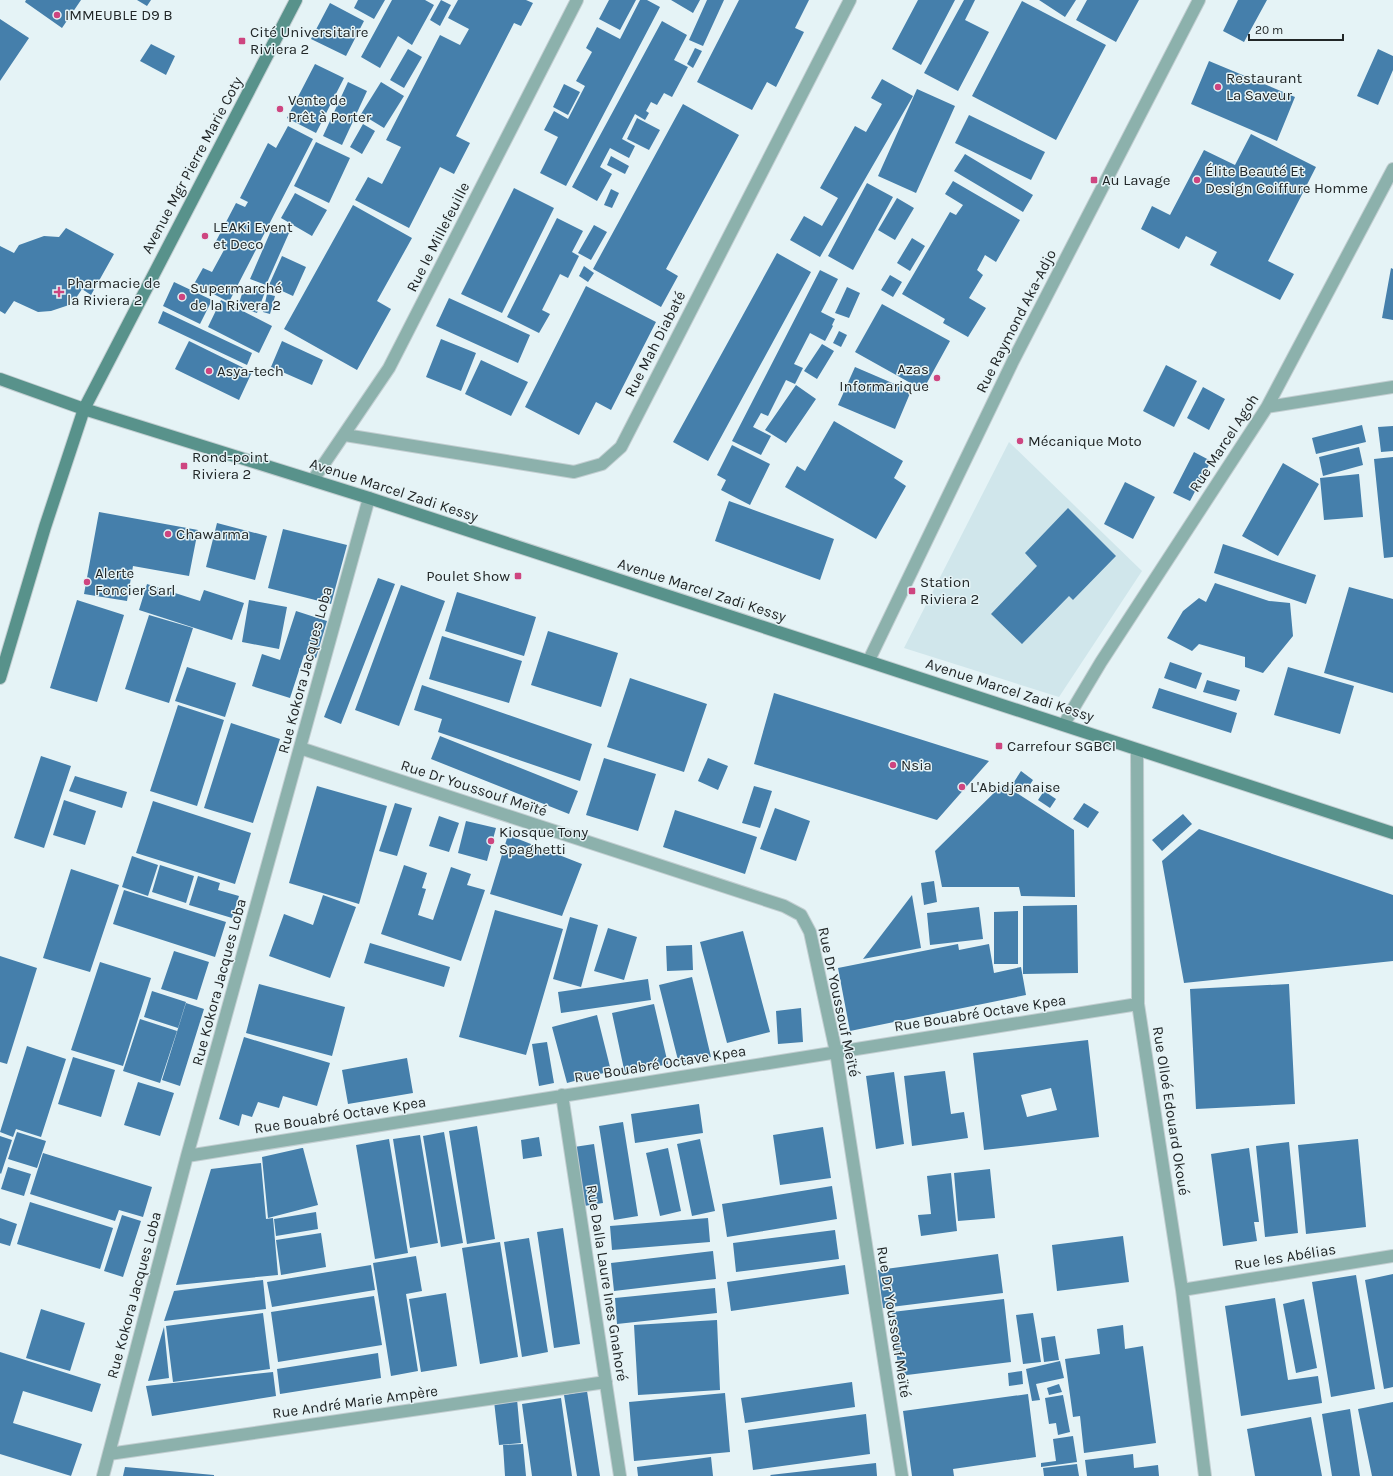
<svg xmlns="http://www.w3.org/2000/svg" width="1393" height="1476" viewBox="0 0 1393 1476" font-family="Karla,sans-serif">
<rect width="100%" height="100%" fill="#e5f3f6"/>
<path fill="#d0e6eb" d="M1009 442 1142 571 1059 697 904 648Z"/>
<path fill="#457fab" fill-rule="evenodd" d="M26 0H81L62 28 25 2Z
M137 0H151L147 6Z
M358 0H385L374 19 354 8Z
M392 0H425L434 5 412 45 398 36 380 68 361 57Z
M441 0 451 5 440 26 430 20Z
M458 0H526L533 3 521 26 514 23 456 136 470 143 454 174 440 167 409 228 355 200 368 177 382 184 401 147 386 140 440 35 460 45 469 29 448 18Z
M609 0H636L620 30 599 19Z
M640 0H647L660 7 566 186 540 173 558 137 544 130 554 111 568 119 585 86 576 81 592 52 586 48 597 27 620 39Z
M671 0H700L693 13Z
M707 0H724L703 46 689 40Z
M739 0H809L795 28 804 32 776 87 767 82 752 110 697 82Z
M918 0H955L921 65 892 49Z
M964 0H975L965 20 989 32 958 91 924 73Z
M1039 0H1076L1065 17Z
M1087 0H1139L1116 42 1076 20Z
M1238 0H1267L1244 42 1223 31Z
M1022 1 1106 45 1056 140 972 96Z
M330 3 364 21 346 56 311 39Z
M0 19 29 38 0 81Z
M662 21 687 35 674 60 688 67 672 97 664 93 657 105 651 102 646 111 649 113 645 120 635 114 622 139 635 146 629 158 610 148 600 167 612 174 597 201 572 187Z
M151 44 175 56 166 75 140 61Z
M695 48 702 51 693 68 687 64Z
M408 49 422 57 404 88 390 80Z
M1378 49 1393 56V70L1378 105 1357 96Z
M1209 61 1295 97 1277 141 1191 104Z
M315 64 344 78 316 133 287 118Z
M882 79 913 96 820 257 790 240 804 216 822 226 838 198 820 188 855 126 866 132 882 104 871 98Z
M348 82 367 91 342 145 323 136Z
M381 82 404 96 384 128 361 114Z
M564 84 580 92 568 115 553 107Z
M917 89 955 106 916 193 878 176Z
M683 104 739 135 666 269 678 276 661 307 593 269Z
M969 115 1045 152 1031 180 955 143Z
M637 118 660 130 649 150 627 139Z
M363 124 375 131 362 154 350 147Z
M288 126 313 139 229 302 194 284 203 268 212 272 224 250 214 245 236 203 245 207 248 202 240 198 268 143 276 148Z
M1251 134 1316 167 1268 261 1294 274 1280 300 1210 265 1217 252 1186 236 1179 249 1141 229 1152 206 1170 215 1204 150 1235 165Z
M316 142 350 158 329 203 294 186Z
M965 154 1033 195 1023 212 954 171Z
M611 156 629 166 625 174 607 165Z
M953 181 1020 220 996 262 985 255 977 270 983 275 969 298 986 308 968 337 943 323 945 319 902 294 950 212 956 215 963 205 945 194Z
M867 183 893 197 853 270 828 256Z
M514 188 554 208 502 313 461 294Z
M611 189 619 193 612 208 604 205Z
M295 193 327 210 312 236 281 218Z
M897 198 914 208 895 240 878 230Z
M353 205 412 238 377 301 391 309 357 370 284 329Z
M557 218 583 231 572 252 579 256 568 278 560 274 542 310 550 314 539 333 507 317Z
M594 225 607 232 591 260 578 253Z
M273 226 289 233 266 285 250 279Z
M66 228 114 254 91 295 82 289 72 304 51 311 38 312 14 301 5 314 0 311V246L14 253 19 245 44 236 59 237Z
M912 238 925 246 910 271 897 263Z
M777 253 811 272 708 461 673 442Z
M282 256 306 267 293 296 269 285Z
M584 266 594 273 588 282 579 276Z
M1391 268 1393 269V320L1382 318Z
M820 270 838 279 821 312 835 319 832 325 833 326 825 341 810 333 794 364 803 368 795 384 786 380 768 416 761 413 753 427 771 436 761 455 732 441Z
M890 275 902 282 893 297 881 290Z
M174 282 212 300 200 324 163 306Z
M245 285 265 292 257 313 238 306Z
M586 286 656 322 611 410 596 402 579 435 525 407Z
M847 287 860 293 849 318 835 313Z
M267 294 275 296 270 314 263 312Z
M449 298 530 335 518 363 436 326Z
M221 300 272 326 259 353 208 327Z
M882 304 950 341 923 390 855 352Z
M163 311 252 353 247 365 158 323Z
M839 331 847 335 841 347 833 343Z
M441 339 476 353 461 391 426 377Z
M189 341 252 372 239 400 175 369Z
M282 341 323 360 312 385 271 367Z
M822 344 834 351 817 379 804 371Z
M481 360 528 382 511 416 465 394Z
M1166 365 1197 381 1174 427 1143 411Z
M855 367 911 391 895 429 838 405Z
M796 385 816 399 786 443 765 430Z
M1203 387 1225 399 1209 430 1187 418Z
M834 421 903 461 894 478 906 486 876 539 785 487 797 466 805 471Z
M1362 425 1366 442 1316 454 1312 438Z
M1393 426V451L1381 452 1378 427Z
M732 445 770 464 750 505 721 490 726 480 717 475Z
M1359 447 1363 465 1323 476 1319 457Z
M1194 452 1211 461 1190 501 1173 493Z
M1393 457V557L1384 558 1374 459Z
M1283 463 1319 484 1278 556 1242 536Z
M1359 474 1363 517 1324 520 1320 478Z
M1125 482 1155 497 1133 539 1104 524Z
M729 501 834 539 820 580 715 541Z
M1068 508 1116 556 1073 600 1069 596 1022 644 991 614 1037 566 1025 553Z
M99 512 198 530 189 576 133 566 127 601 84 594Z
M217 523 267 536 255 580 206 567Z
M283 529 347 545 331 604 268 588Z
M1223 544 1316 575 1306 604 1214 573Z
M378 578 395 584 341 724 324 717Z
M1215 583 1269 601 1290 603 1293 636 1263 673 1245 667V657L1199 644 1192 651 1167 638 1183 611 1199 598 1206 602Z
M147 584 200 601 204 590 244 603 232 640 139 610Z
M401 585 445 601 399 726 355 710Z
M1349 587 1393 599V693L1324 673Z
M457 592 536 617 524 656 445 631Z
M77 600 124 615 97 702 50 688Z
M249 600 287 607 279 649 242 642Z
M296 611 327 621 316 658 304 655 290 698 252 686 262 654 280 660Z
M149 615 193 628 169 703 125 689Z
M548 631 618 653 601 707 531 685Z
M442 636 522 661 509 703 429 679Z
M1170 662 1202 673 1196 689 1164 678Z
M187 667 236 683 225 717 175 701Z
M1288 667 1354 686 1340 734 1274 715Z
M630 678 707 704 684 772 607 747Z
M1207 680 1240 690 1236 701 1203 692Z
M422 685 592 744 580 781 438 732 442 719 414 710Z
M1159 688 1237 713 1231 733 1152 708Z
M774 693 989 761 937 820 754 764Z
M178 705 224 720 197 806 150 791Z
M231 723 280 739 253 823 204 808Z
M440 736 578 791 569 814 431 759Z
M41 756 71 766 44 848 14 838Z
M604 758 656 774 638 831 586 815Z
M708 758 728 766 718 790 698 781Z
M1021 771 1033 780 1025 792 1012 785Z
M75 776 127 792 122 808 69 791Z
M1003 784 1074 830 1075 897 1021 896 1019 887H942L935 851Z
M317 786 387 806 359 904 289 883Z
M754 786 772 791 760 828 742 823Z
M1044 791 1056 799 1050 808 1038 800Z
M64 800 96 811 85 845 53 835Z
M153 801 251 833 235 884 136 853Z
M395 803 412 808 397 856 379 851Z
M1084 803 1099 812 1088 828 1073 819Z
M775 808 810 821 796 861 760 849Z
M675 810 757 837 745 874 663 847Z
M1183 814 1192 824 1162 851 1152 840Z
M439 816 459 823 449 852 429 846Z
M466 821 496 828 487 861 458 853Z
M1199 829 1393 895V961L1184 983 1162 861Z
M508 835 582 864 562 916 490 894Z
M132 856 158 865 148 896 122 887Z
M160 865 194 876 186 903 152 892Z
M404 865 427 873 422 888 426 889 418 915 433 920 451 867 471 874 467 885 485 890 461 961 381 934Z
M71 869 119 885 90 972 43 958Z
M198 876 220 883 218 890 239 896 232 918 189 905Z
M934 881 937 902 924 905 921 883Z
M124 890 226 922 215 957 113 924Z
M323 895 356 907 330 978 269 956 284 914 313 925Z
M912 895 921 948 863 959Z
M1077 905 1078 973 1023 974V906Z
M979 907 983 939 930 945 927 913Z
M495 910 563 929 526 1055 459 1037Z
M1018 911V964H994V912Z
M570 917 598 925 581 987 553 979Z
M608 928 637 937 624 980 594 971Z
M743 931 770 1032 727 1043 700 942Z
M370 943 450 967 444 987 364 963Z
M958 944 959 950 989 944 994 973 1021 967 1026 995 850 1031 838 968Z
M692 945 693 970 667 971 666 946Z
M174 951 209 962 197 1000 161 989Z
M0 956 37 968 7 1064 0 1062Z
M100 962 151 978 123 1066 71 1050Z
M692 977 711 1057 679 1064 659 985Z
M648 979 651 1000 561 1013 558 992Z
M259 984 345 1007 332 1056 246 1033Z
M1289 984 1295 1104 1196 1109 1190 989Z
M152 991 186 1002 178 1028 144 1017Z
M186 1003 204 1009 180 1086 162 1080Z
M654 1004 668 1064 625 1074 612 1013Z
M801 1008 803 1042 778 1044 776 1011Z
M597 1015 611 1071 567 1083 552 1027Z
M140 1019 177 1031 160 1083 123 1071Z
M244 1037 330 1063 317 1106 283 1096 279 1108 258 1102 252 1117 242 1114 239 1126 219 1119Z
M1088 1040 1099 1137 984 1150 973 1053ZM1051 1088 1057 1110 1027 1117 1021 1095Z
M547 1042 554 1083 539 1086 532 1044Z
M27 1046 66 1059 41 1137 16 1129 13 1137 0 1132Z
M73 1057 115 1070 101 1117 58 1104Z
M407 1058 413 1093 348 1104 342 1070Z
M945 1071 951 1114 964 1112 968 1138 912 1146 904 1076Z
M894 1072 904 1144 876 1149 866 1076Z
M138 1082 174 1093 160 1136 124 1125Z
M699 1104 703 1133 635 1143 631 1114Z
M623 1122 638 1216 614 1220 599 1126Z
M477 1126 495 1239 467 1244 449 1131Z
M823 1127 831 1178 780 1185 773 1135Z
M17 1132 46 1141 37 1168 8 1159Z
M444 1132 463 1243 441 1247 423 1136Z
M420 1135 438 1243 410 1248 393 1139Z
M0 1136 12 1140 1 1174 0 1173Z
M539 1137 542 1156 523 1159 521 1140Z
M389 1139 408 1253 375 1259 356 1145Z
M700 1139 715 1211 692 1216 677 1144Z
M1358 1139 1366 1227 1306 1234 1298 1145Z
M1289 1142 1298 1233 1265 1237 1256 1146Z
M594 1144 603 1203 584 1206 574 1147Z
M302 1148H303L318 1205 268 1218 262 1157Z
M668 1148 681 1211 660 1216 646 1153Z
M1249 1148 1259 1222H1254L1257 1241 1223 1246 1211 1154Z
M43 1153 152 1187 143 1217 119 1210 115 1221 30 1194Z
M261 1163 266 1219 273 1218 278 1275 176 1285 211 1169Z
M8 1167 31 1174 24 1196 1 1189Z
M990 1169 995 1218 958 1221 954 1173Z
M951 1173 957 1231 921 1236 918 1215 931 1214 927 1176Z
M832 1186 837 1219 727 1237 722 1204Z
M30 1202 113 1228 100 1269 17 1244Z
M316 1212 318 1229 276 1236 274 1219Z
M122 1215 141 1221 123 1277 104 1271Z
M0 1218 17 1224 10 1246 0 1243Z
M708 1218 710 1242 612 1250 610 1226Z
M563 1228 580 1344 554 1348 537 1232Z
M835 1230 839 1259 736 1272 733 1243Z
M321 1233 326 1267 281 1275 276 1240Z
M1123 1236 1129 1282 1057 1291 1052 1245Z
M529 1238 548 1352 522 1357 504 1242Z
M500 1242 518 1357 480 1364 462 1248Z
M713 1251 716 1279 614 1291 611 1263Z
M998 1254 1003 1293 883 1308 878 1270Z
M416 1256 422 1291 406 1294 418 1371 391 1376 373 1263Z
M371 1265 375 1290 272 1307 267 1282Z
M845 1265 849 1294 731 1311 727 1282Z
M1393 1274V1387L1384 1389 1365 1280Z
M1356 1275 1375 1389 1331 1397 1312 1282Z
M263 1280 266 1309 164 1321 174 1291Z
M715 1288 717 1313 617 1324 615 1298Z
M446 1293 457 1366 421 1372 409 1299Z
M374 1296 382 1345 278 1362 271 1312Z
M1275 1298 1288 1380 1318 1376 1322 1403 1241 1416 1225 1306Z
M1004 1299 1011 1362 899 1376 892 1312Z
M1304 1299 1317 1368 1296 1373 1283 1304Z
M41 1309 85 1323 70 1371 26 1358Z
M263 1313 270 1369 173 1382 166 1326Z
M1033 1313 1041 1362 1023 1364 1016 1315Z
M717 1320 720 1390 638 1395 634 1325Z
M1123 1325 1125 1349 1143 1346 1156 1443 1084 1453 1080 1416 1073 1417 1065 1359 1100 1354 1097 1329Z
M164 1327 169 1378 148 1381 163 1330Z
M1055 1336 1059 1360 1044 1362 1041 1338Z
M0 1352 101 1384 92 1412 23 1391 13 1423 82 1444 71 1476 0 1454Z
M378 1353 381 1378 280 1394 277 1369Z
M1060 1361 1064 1378 1036 1384 1040 1400 1032 1401 1026 1369Z
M1022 1371 1023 1384 1009 1386 1008 1373Z
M273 1372 276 1396 152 1416 146 1386Z
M852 1382 855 1407 745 1423 741 1398Z
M1059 1384 1062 1392 1049 1395 1047 1388Z
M587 1391 600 1476H577L564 1395Z
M725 1393 730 1452 634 1461 629 1402Z
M1028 1394 1036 1457 953 1469 954 1476H912L903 1411Z
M1063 1395 1070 1432 1058 1435 1056 1423 1049 1424 1045 1398Z
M561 1398 572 1476H532L522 1404Z
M517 1399 521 1443 499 1445 494 1401Z
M1393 1402V1476H1372L1358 1409Z
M1350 1409 1360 1476H1332L1322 1414Z
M866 1414 870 1454 753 1470 748 1430Z
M1311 1417 1322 1476H1255L1247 1429Z
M1073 1436 1077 1462 1041 1467V1463L1056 1461 1053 1439Z
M523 1444 526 1476H505L503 1445Z
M1133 1454 1134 1468 1158 1465 1159 1476H1087L1085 1460Z
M711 1457 713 1476H638L637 1467Z
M876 1463 877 1476H771L770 1475Z
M1077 1464 1079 1476H1044L1043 1468Z
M125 1467 214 1475V1476H123Z"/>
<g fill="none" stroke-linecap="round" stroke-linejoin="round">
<defs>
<path id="street" d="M1267 407 1393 387
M345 435 574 472 602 464 621 447 850 0
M313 480 389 368 577 0
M869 660 1013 361 1199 0
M1064 724 1101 662 1267 407 1393 169
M300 748 784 906 801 915 810 932 836 1052 902 1476
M1137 750 1138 1004 1182 1290 1205 1476
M562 1095 620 1476
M187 1156 1138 1004
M1182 1290 1393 1256
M109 1454 606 1382
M103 1476 187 1156 369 498"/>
<path id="secondary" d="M0 379 84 409 369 498 1393 833
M0 678 45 527 84 409 296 0"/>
</defs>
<use href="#street" stroke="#c2ced1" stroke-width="14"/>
<use href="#secondary" stroke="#c2ced1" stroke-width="14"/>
<use href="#street" stroke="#8cb1ac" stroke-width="12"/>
<use href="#secondary" stroke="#58928b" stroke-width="12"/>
</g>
<g fill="#ce4580" stroke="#e5f3f6" stroke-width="1.5">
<circle cx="57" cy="15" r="4"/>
<rect x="238" y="37" width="8" height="8" rx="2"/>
<circle cx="1218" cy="87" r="4"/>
<circle cx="280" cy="109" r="4"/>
<rect x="1090" y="176" width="8" height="8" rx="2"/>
<circle cx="1197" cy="180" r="4"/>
<circle cx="205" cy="236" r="4"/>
<path d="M57 286h4v4h4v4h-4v4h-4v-4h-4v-4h4z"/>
<circle cx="182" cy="297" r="4"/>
<circle cx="209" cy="371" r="4"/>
<circle cx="937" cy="378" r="4"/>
<circle cx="1020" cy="441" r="4"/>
<rect x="180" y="462" width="8" height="8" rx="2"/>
<circle cx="168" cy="534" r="4"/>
<rect x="514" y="572" width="8" height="8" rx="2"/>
<circle cx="87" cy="582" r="4"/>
<rect x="908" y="587" width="8" height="8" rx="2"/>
<rect x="995" y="742" width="8" height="8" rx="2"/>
<circle cx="893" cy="765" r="4"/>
<circle cx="962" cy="787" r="4"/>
<circle cx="491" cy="841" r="4"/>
</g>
<g text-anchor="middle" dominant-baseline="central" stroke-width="3" stroke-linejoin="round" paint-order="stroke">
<g font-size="15" fill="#212627" stroke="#e5f3f6" text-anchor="start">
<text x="65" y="15">IMMEUBLE D9 B</text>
<text x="250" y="32">Cité Universitaire<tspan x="250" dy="17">Riviera 2</tspan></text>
<text x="1226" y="78">Restaurant<tspan x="1226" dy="17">La Saveur</tspan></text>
<text x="288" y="100">Vente de<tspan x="288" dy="17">Prêt à Porter</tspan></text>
<text x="1205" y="171">Élite Beauté Et<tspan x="1205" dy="17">Design Coiffure Homme</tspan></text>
<text x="1102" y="180">Au Lavage</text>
<text x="213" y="227">LEAKi Event<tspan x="213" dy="17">et Deco</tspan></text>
<text x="67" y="283">Pharmacie de<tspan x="67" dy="17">la Riviera 2</tspan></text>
<text x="190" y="288">Supermarché<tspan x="190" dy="17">de la Rivera 2</tspan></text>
<text x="929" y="369" text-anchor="end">Azas<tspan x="929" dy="17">Informarique</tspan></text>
<text x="217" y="371">Asya-tech</text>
<text x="1028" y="441">Mécanique Moto</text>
<text x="192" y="457">Rond-point<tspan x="192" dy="17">Riviera 2</tspan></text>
<text x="176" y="534">Chawarma</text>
<text x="95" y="573">Alerte<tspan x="95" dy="17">Foncier Sarl</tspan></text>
<text x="510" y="576" text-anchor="end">Poulet Show</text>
<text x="920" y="582">Station<tspan x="920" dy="17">Riviera 2</tspan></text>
<text x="1007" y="746">Carrefour SGBCI</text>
<text x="901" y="765">Nsia</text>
<text x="970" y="787">L'Abidjanaise</text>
<text x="499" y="832">Kiosque Tony<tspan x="499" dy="17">Spaghetti</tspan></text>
</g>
<g font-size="15" fill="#212627" stroke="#e5f3f6">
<text transform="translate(192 165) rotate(-62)">Avenue Mgr Pierre Marie Coty</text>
<text transform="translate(438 237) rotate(-63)">Rue le Millefeuille</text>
<text transform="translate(1016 321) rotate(-63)">Rue Raymond Aka-Adjo</text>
<text transform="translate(655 344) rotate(-63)">Rue Mah Diabaté</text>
<text transform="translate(1224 443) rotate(-57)">Rue Marcel Agoh</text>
<text transform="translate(394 490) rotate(18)">Avenue Marcel Zadi Kessy</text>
<text transform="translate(702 590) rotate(18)">Avenue Marcel Zadi Kessy</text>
<text transform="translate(305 670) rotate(-75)">Rue Kokora Jacques Loba</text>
<text transform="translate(1010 690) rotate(18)">Avenue Marcel Zadi Kessy</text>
<text transform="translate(474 788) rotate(18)">Rue Dr Youssouf Meïté</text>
<text transform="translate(219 982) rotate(-75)">Rue Kokora Jacques Loba</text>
<text transform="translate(839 1002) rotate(78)">Rue Dr Youssouf Meïté</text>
<text transform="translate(980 1013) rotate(-9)">Rue Bouabré Octave Kpea</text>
<text transform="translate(660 1064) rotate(-9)">Rue Bouabré Octave Kpea</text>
<text transform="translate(1171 1111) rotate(81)">Rue Olloé Edouard Okoué</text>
<text transform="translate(340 1115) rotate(-9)">Rue Bouabré Octave Kpea</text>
<text transform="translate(1285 1257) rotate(-9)">Rue les Abélias</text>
<text transform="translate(607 1283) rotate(81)">Rue Dalla Laure Ines Gnahoré</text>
<text transform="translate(134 1295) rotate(-75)">Rue Kokora Jacques Loba</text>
<text transform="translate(894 1322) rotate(81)">Rue Dr Youssouf Meïté</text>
<text transform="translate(355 1402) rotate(-8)">Rue André Marie Ampère</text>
</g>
</g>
<path d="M1249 34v6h94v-6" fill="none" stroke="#212627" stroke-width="2"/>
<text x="1255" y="34" font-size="12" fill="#212627" stroke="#e5f3f6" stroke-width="3" paint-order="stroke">20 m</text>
</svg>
